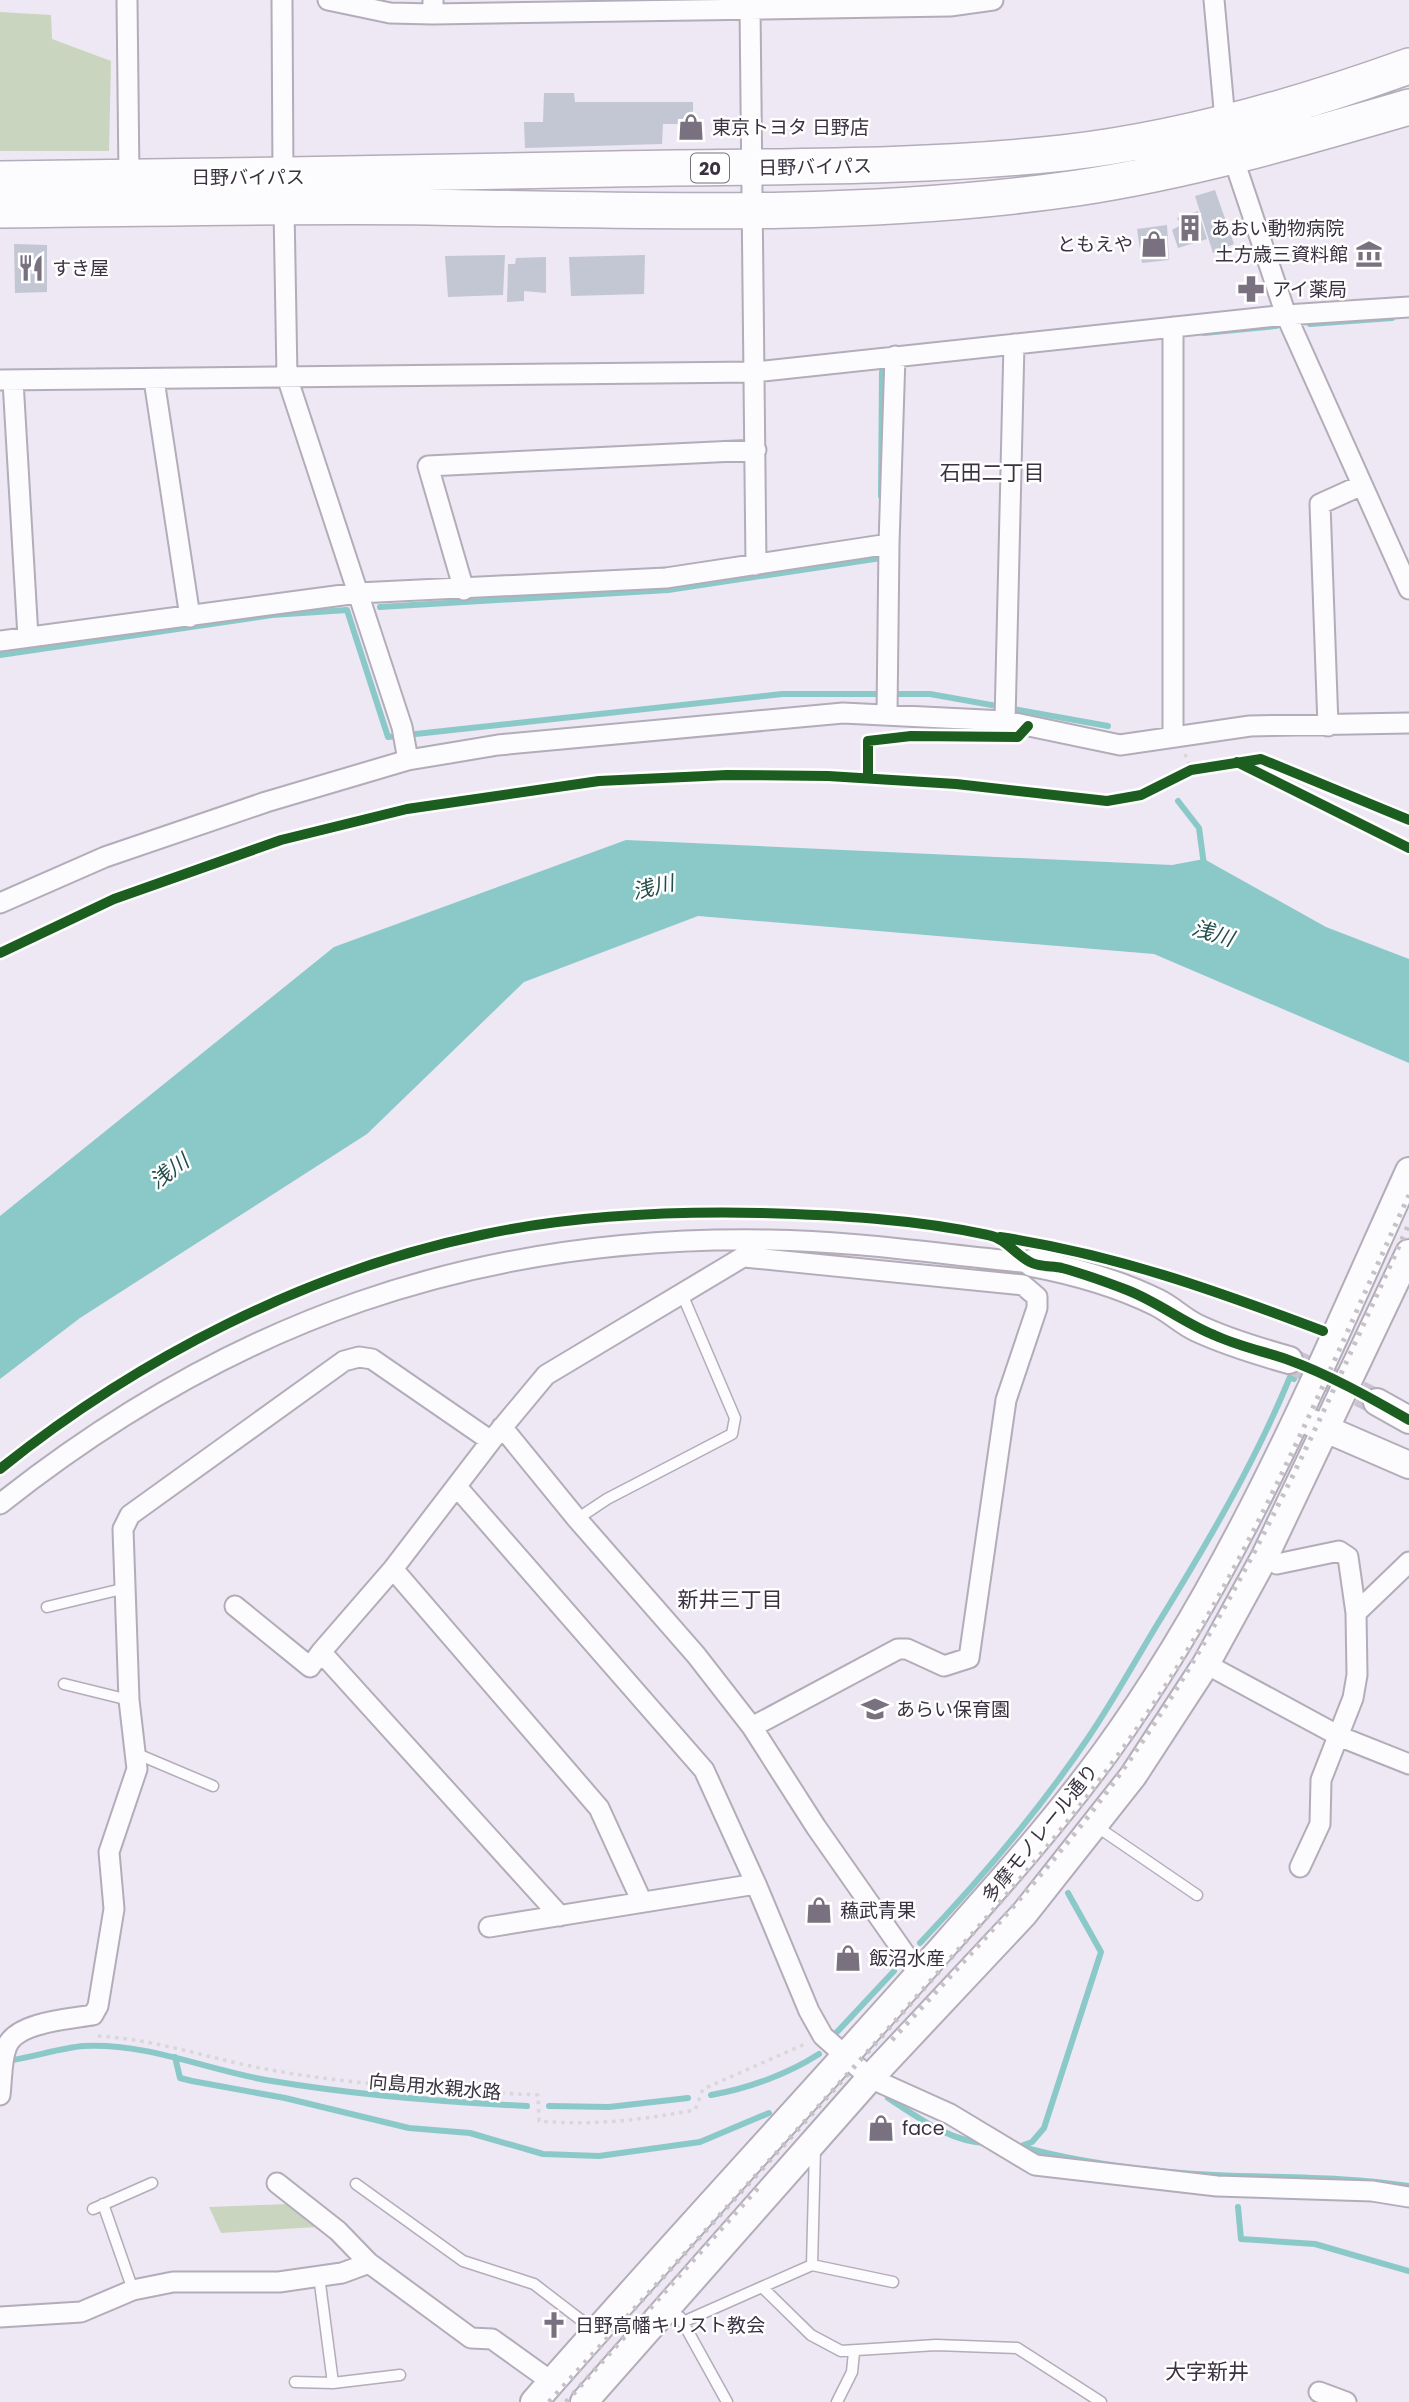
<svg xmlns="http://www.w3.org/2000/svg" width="1409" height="2402" viewBox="0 0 1409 2402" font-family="Poppins,'Noto Sans JP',sans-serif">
<rect width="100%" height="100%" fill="#eee7f4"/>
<path fill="#cad5c0" d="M0 12 51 15 52 39 111 61 109 151H0Z
M290 2204 316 2227 221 2233 209 2207Z"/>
<path fill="#8bc9c9" d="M626 840 1172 865 1204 859 1326 927 1409 959V1063L1154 954 698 916 524 982 367 1134 80 1318 0 1379V1216L334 947Z"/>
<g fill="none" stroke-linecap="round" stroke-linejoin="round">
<path stroke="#8bc9c9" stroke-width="6" d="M1310 324 1392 318
M1204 333 1276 326
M881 496 882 372
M380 607 668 590 881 558
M0 655 272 615 347 610 388 737 782 694H930L1108 726
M1178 801 1199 828 1204 865
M920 1943C981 1879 1038 1812 1088 1738 1114 1700 1136 1659 1160 1620 1208 1542 1255 1462 1290 1377L1294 1379
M837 2032 894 1971
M175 2057 180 2078 192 2081 285 2098 409 2128 470 2133 543 2154 599 2156 700 2142 769 2113
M5 2061C32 2058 58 2048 84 2046 150 2043 209 2071 272 2081 356 2095 442 2102 527 2106
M711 2095C747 2089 788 2074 819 2054
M888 2098C917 2117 952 2143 987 2143
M549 2106 609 2107 688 2098
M1019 2146C1075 2162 1156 2173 1215 2175 1280 2178 1345 2176 1409 2186
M1021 2146 1032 2142 1044 2128 1101 1952 1068 1893
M1238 2207 1241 2239 1315 2244 1409 2271"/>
</g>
<path fill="#c3c7d3" d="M544 93H574L575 102H693V124H663L662 144 525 148 524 122H543Z
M1215 190 1234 244 1213 253 1195 196Z
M1198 211 1207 239 1178 248 1172 230 1181 225 1177 218Z
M1167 225 1169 260 1142 263 1137 229Z
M14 244 47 245V292L15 293Z
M505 255 503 295 448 297 445 256Z
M645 255 644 294 571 296 569 257Z
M546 257V293L524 291V301L507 302 508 264H515L516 258Z"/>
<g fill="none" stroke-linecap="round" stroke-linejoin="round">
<path stroke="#cac3d0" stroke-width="26" stroke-dasharray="26 13" stroke-linecap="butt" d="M1289 1360 1377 1402"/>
<defs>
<path id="lane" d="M577 1519 607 1499 732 1434 735 1418 682 1294
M47 1607 126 1588
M64 1684 129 1700
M135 1753 213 1786
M1096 1826 1197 1895
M356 2184 463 2261 534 2284 594 2330
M103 2204 133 2290
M93 2209 152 2183
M812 2265 815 2149
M319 2276 333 2383
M762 2287 812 2265 893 2282
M680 2317 727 2402
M683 2322 762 2287 811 2335 841 2351 936 2345 1017 2348 1101 2402
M295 2382 333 2383 400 2375
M837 2402 852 2372 854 2352"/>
<path id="street" d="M127 0 129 178
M282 0 283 177
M328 0 390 13 433 14V0
M753 0 750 7 756 565
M1214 0 1225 120
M433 14 950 6 993 0
M1233 157 1286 315 1409 589
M284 208 287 377 402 727 408 760
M0 380 755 372 1286 315 1409 307
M154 380 190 617
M13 381 28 637
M889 544 895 356
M464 590 428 466 756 450
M0 641 358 593 666 578 889 544 887 713
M1005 721 1014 344
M1328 726 1320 504 1362 485
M1173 736V327
M0 903 105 857 266 802 408 760 498 745 843 713 1005 721 1120 745 1250 726 1409 723
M744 1257 1023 1285 1037 1297V1308L1006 1400 969 1658 944 1666 907 1649H898L752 1727
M502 1427 577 1519 696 1655 752 1727 816 1827 919 1974
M457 1487 704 1770 756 1884 809 2011 823 2036 870 2078 950 2114 1035 2165 1217 2186 1372 2191 1409 2197
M0 1504C231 1321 473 1235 769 1240 857 1241 945 1255 1032 1263
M1264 1558 1277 1564 1339 1551 1348 1557 1356 1613 1357 1675 1353 1698 1321 1780 1320 1824 1300 1867
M393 1569 599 1808 642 1902
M235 1606 310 1667 321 1652 560 1916
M1356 1613 1409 1562
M321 1652 393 1569 491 1441 546 1375 753 1251
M1206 1664 1341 1737 1409 1764
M489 1927 756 1884
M0 2095C2 2080 1 2060 7 2046 17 2022 70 2019 93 2015L98 2006 114 1909 109 1852 137 1769 129 1700 123 1529 130 1515 344 1361 359 1357 372 1359 491 1441
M277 2183 338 2231 369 2263 471 2338 492 2339 552 2382
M0 2317 81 2312 133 2290 173 2282H279L342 2273 369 2263
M1319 2392 1346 2402"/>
<path id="secondary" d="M1032 1263C1074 1271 1117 1283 1156 1302 1171 1309 1182 1321 1197 1328 1227 1342 1257 1351 1289 1360
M1377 1402 1409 1420
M1312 1423 1409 1465
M534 2402C660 2258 790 2118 918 1975 982 1903 1048 1831 1105 1753 1234 1576 1319 1370 1409 1171
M584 2402 870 2078 1024 1914 1133 1776 1206 1664 1264 1558 1409 1253"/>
<path id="highway" d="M0 179C205 176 409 174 614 169 764 166 914 169 1063 153 1178 140 1301 105 1409 66
M0 210C143 209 286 205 428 207 643 211 863 219 1077 188 1190 171 1299 139 1409 107"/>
</defs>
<use href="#lane" stroke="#b3acb9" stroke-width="13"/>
<use href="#street" stroke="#b3acb9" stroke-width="23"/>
<use href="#secondary" stroke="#b3acb9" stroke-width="30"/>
<use href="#highway" stroke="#b3acb9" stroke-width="38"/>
<path stroke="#d9d7da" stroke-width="3.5" stroke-dasharray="3.5 5" stroke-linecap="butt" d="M1185 754 1191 770
M98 2036C152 2039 202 2056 255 2067 347 2085 444 2090 538 2095L539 2121C594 2126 640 2120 695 2110L703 2089 805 2044"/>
<use href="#lane" stroke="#fcfbfd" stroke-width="10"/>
<use href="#street" stroke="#fcfbfd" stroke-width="19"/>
<use href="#secondary" stroke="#fcfbfd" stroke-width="26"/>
<use href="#highway" stroke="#fcfbfd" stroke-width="35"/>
<path stroke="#c6c3c8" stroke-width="5" stroke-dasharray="3.5 7" stroke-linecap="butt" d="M892 2040C971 1953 1054 1867 1122 1771 1242 1602 1324 1411 1409 1224
M549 2402C665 2275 782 2148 897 2019 970 1936 1045 1855 1110 1766 1239 1594 1320 1389 1409 1195
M566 2402 758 2188"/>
<defs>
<path id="cycleway" d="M1237 762 1409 848
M868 778V741L911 736 1018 737 1028 726
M0 953 114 899 281 840 407 809 599 781 727 775 828 776 956 784 1107 801 1141 795 1191 770 1261 759 1409 820
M1000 1237C1117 1255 1214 1290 1323 1331
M0 1469C138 1358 308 1271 481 1235 573 1215 667 1211 761 1213 836 1215 914 1219 988 1235 1006 1238 1016 1256 1032 1263 1041 1267 1053 1266 1062 1268 1084 1274 1106 1282 1127 1290 1158 1302 1184 1323 1214 1335 1238 1346 1262 1351 1286 1359 1328 1374 1371 1398 1409 1420"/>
</defs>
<use href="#cycleway" stroke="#fff" stroke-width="15"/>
<use href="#cycleway" stroke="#1b5e20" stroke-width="10"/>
</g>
<defs>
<symbol id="shop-bare" viewBox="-9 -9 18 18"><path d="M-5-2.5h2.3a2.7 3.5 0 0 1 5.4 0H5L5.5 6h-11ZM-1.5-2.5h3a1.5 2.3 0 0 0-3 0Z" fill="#797180" stroke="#fff" stroke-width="2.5" paint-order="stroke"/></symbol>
<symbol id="building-bare" viewBox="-9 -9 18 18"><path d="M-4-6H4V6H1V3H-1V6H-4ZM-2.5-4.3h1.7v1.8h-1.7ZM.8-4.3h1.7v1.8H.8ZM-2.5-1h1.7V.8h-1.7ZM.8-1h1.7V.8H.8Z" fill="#797180" stroke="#fff" stroke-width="2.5" paint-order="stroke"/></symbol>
<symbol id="museum-bare" viewBox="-9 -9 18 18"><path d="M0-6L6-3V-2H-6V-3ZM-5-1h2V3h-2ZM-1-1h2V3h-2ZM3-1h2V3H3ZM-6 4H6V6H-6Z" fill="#797180" stroke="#fff" stroke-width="2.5" paint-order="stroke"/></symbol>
<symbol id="restaurant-bare" viewBox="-9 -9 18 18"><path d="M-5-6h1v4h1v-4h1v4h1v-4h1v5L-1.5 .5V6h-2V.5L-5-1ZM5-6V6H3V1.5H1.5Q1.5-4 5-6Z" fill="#797180" stroke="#fff" stroke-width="2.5" paint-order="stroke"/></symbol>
<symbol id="pharmacy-bare" viewBox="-9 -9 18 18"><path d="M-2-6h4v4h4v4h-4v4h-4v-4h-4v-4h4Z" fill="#797180" stroke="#fff" stroke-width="2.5" paint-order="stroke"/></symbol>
<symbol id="school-bare" viewBox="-9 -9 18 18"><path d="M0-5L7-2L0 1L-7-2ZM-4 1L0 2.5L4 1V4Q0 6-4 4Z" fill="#797180" stroke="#fff" stroke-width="2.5" paint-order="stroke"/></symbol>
<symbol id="church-bare" viewBox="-9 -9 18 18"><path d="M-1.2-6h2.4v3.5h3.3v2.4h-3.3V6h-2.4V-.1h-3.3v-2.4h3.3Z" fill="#797180" stroke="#fff" stroke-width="2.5" paint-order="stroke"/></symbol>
</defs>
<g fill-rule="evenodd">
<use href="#shop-bare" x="672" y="108" width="38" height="38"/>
<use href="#building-bare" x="1171" y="209" width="38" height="38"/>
<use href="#shop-bare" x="1135" y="225" width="38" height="38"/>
<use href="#museum-bare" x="1350" y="235" width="38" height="38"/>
<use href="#restaurant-bare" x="12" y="249" width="38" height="38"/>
<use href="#pharmacy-bare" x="1232" y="270" width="38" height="38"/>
<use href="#school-bare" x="856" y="1690" width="38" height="38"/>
<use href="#shop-bare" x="800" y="1891" width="38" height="38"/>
<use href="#shop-bare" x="829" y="1939" width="38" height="38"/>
<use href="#shop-bare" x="862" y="2109" width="38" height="38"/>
<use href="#church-bare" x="535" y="2306" width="38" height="38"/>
</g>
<g text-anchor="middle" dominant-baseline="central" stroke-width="5" stroke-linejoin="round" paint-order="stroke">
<rect fill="#fff" stroke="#756f7a" stroke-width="2" x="691" y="153.5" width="38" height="29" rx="5"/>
<g font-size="18" font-weight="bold" fill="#3a3141">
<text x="710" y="168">20</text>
</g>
<g font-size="19" fill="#3a3141" stroke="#fff" text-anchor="start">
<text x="712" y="127">東京トヨタ 日野店</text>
<text x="1211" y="228">あおい動物病院</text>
<text x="1133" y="244" text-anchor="end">ともえや</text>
<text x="1348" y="254" text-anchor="end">土方歳三資料館</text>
<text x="52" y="268">すき屋</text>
<text x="1272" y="289">アイ薬局</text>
<text x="896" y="1709">あらい保育園</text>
<text x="840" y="1910">蘓武青果</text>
<text x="869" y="1958">飯沼水産</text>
<text x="902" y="2128">face</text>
<text x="575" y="2325">日野高幡キリスト教会</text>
</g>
<g font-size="19" fill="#3a3141" stroke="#fff">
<text transform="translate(815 167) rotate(-1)">日野バイパス</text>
<text x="248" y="177">日野バイパス</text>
<text transform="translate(1040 1833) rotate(-51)">多摩モノレール通り</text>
<text transform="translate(435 2087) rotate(5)">向島用水親水路</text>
</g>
<g font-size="21" fill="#3a3141" stroke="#fff">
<text x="992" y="472">石田二丁目</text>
<text x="730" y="1599">新井三丁目</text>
<text x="1207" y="2371">大字新井</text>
</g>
<g font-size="21" font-style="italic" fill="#244e4c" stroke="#fff">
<text transform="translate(653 887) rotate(-13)">浅川</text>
<text transform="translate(1213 933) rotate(17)">浅川</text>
<text transform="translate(169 1171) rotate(-36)">浅川</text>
</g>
</g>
</svg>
